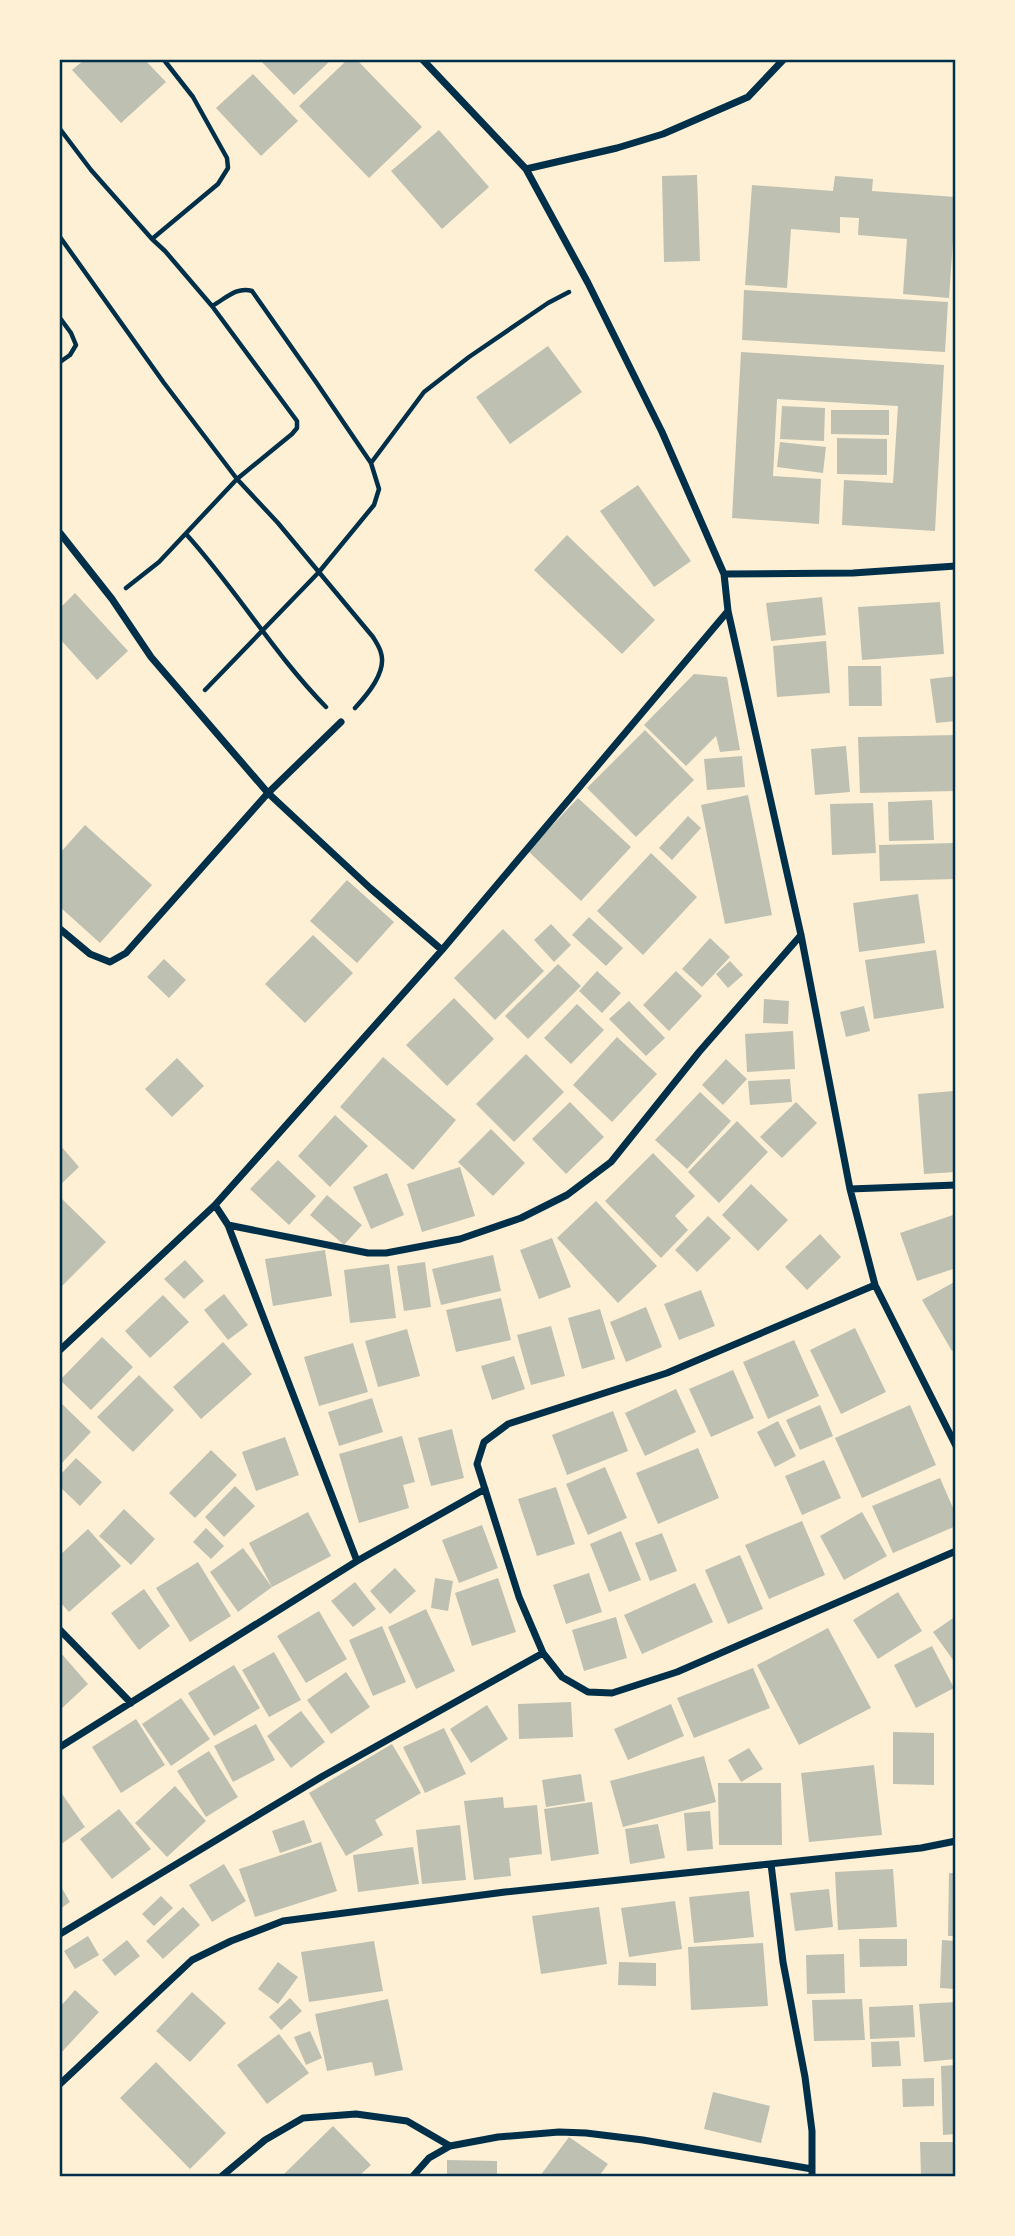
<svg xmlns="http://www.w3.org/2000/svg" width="1015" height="2236" viewBox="0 0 1015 2236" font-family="'IBM Plex Serif',serif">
<rect width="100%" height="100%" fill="#fdf0d5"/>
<path fill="#bec0b2" d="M84 60H145L166 82 121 123 72 70Z
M260 60H331L294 95Z
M347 60H357L422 127 369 178 299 106Z
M253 74 298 121 261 156 216 108Z
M439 130 489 187 442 229 391 171Z
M697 175 700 261 664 262 662 176Z
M835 176 873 179 872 191 956 197 949 298 903 294 907 239 858 235 859 218 840 217V233L791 229 787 288 745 285 752 185 833 191Z
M744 290 948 302 945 352 742 340Z
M548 346 582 392 510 444 476 397Z
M741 352 944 365 935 531 842 525 844 480 893 483 898 406 777 399 773 476 821 479 819 524 732 518Z
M782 406 825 408 824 441 780 439Z
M831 410H889V435L831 434Z
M837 438 887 439V475L837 474Z
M780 442 826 447 823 473 777 467Z
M638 485 691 561 654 587 600 511Z
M567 535 655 620 622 654 534 570Z
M75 593 128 651 97 680 60 639V608Z
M822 597 826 635 771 641 766 603Z
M940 602 944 654 862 660 858 607Z
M826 641 830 693 777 697 773 646Z
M848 666H881L882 706H849Z
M694 674 727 677 740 750 720 752 716 736 686 766 644 725Z
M956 676V721L936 723 930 679Z
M645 730 694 780 636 837 587 788Z
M956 735V791L860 793 858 737Z
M846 746 850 792 815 795 811 749Z
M742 756 745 787 707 790 704 759Z
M748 795 772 915 725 924 701 805Z
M578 798 631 847 581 901 528 851Z
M932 800 934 840 889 841 888 802Z
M873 803 876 853 832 855 830 804Z
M688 816 701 828 672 860 659 848Z
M85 825 152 885 100 943 60 907V853Z
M954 843 955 879 880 881 879 845Z
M651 853 697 897 643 955 597 911Z
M347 880 394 922 357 963 310 921Z
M918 894 925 943 859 952 853 903Z
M589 917 623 948 606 966 572 935Z
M551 924 571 945 554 962 534 940Z
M503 929 544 971 495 1020 454 978Z
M313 935 353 973 305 1023 265 984Z
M710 938 730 957 702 987 682 969Z
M936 950 944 1008 874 1019 865 960Z
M164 959 186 980 169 998 147 977Z
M730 961 743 975 728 988 716 974Z
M558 964 581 986 528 1039 505 1016Z
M597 971 621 993 602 1013 579 991Z
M676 971 702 996 669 1031 643 1005Z
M454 998 494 1039 447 1086 406 1045Z
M764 999 789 1001 788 1024 763 1023Z
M629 1001 665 1038 646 1056 609 1019Z
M577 1004 604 1030 571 1064 544 1038Z
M864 1006 870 1031 846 1037 840 1012Z
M793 1031 795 1069 747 1072 745 1034Z
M617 1037 657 1074 612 1122 573 1085Z
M526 1054 564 1092 514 1142 476 1104Z
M383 1057 456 1120 413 1170 340 1107Z
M177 1058 204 1086 172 1117 145 1089Z
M726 1059 747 1079 723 1105 702 1085Z
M790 1079 792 1102 750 1105 748 1081Z
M954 1091 956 1172 924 1174 918 1094Z
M700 1092 731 1121 687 1169 655 1140Z
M570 1102 604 1137 566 1174 532 1139Z
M796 1102 817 1123 782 1158 760 1137Z
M335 1115 368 1146 330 1187 298 1156Z
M737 1121 768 1152 719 1203 688 1172Z
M491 1129 525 1163 493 1196 458 1162Z
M60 1145 79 1167 60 1185Z
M653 1153 695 1196 675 1216 688 1230 661 1258 605 1201Z
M278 1160 316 1196 289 1225 250 1189Z
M460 1167 475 1216 422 1232 407 1184Z
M387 1173 404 1215 371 1229 353 1187Z
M751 1184 788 1220 758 1251 722 1215Z
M327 1195 362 1225 344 1245 310 1215Z
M60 1197 106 1242 60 1288Z
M596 1201 657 1266 618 1303 557 1238Z
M956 1214V1268L917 1281 900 1233Z
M708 1216 731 1238 697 1272 675 1250Z
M820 1234 841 1257 807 1290 785 1267Z
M552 1238 571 1287 539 1299 520 1250Z
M325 1250 332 1296 273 1306 265 1259Z
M493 1255 501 1291 441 1305 432 1269Z
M185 1260 204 1281 184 1299 164 1279Z
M425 1262 431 1307 404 1311 397 1266Z
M389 1264 396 1318 350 1323 344 1270Z
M956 1281V1349L952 1351 922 1300Z
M701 1290 715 1326 679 1340 664 1304Z
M224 1294 248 1325 228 1340 204 1310Z
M163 1295 189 1322 150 1358 125 1331Z
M501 1298 511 1340 456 1352 446 1310Z
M646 1307 662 1347 626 1362 610 1322Z
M600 1309 615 1359 582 1369 568 1318Z
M551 1326 565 1376 531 1385 517 1335Z
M855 1328 886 1392 841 1414 810 1350Z
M407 1329 420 1376 378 1387 365 1341Z
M102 1337 133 1367 91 1410 60 1380Z
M794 1340 819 1396 768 1419 743 1362Z
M223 1342 252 1374 201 1419 173 1387Z
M353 1343 368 1392 319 1406 304 1357Z
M514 1356 525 1389 492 1400 481 1366Z
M733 1370 754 1418 711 1437 689 1389Z
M139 1375 174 1410 133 1452 97 1417Z
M676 1389 696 1432 645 1456 625 1413Z
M372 1398 383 1432 339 1446 328 1412Z
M60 1402 91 1432 60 1465Z
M820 1405 833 1436 800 1450 786 1420Z
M910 1405 936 1465 862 1498 835 1438Z
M613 1411 628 1451 567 1475 552 1435Z
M778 1421 796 1456 775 1467 757 1432Z
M452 1429 464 1478 431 1486 418 1438Z
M402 1436 415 1482 403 1485 409 1508 359 1523 339 1454Z
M285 1437 299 1475 256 1491 242 1452Z
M698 1448 719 1498 658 1524 636 1473Z
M211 1450 237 1475 195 1518 169 1493Z
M76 1458 102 1482 80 1506 60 1487V1475Z
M824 1460 841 1498 802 1515 785 1476Z
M605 1467 627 1518 588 1535 566 1484Z
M940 1478 956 1515V1526L893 1553 872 1506Z
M235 1486 255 1506 224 1537 205 1517Z
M556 1487 575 1544 537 1556 518 1499Z
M124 1509 155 1539 131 1565 99 1536Z
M308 1512 331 1556 272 1587 249 1543Z
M862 1512 887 1556 844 1580 820 1536Z
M802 1521 825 1575 769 1599 745 1545Z
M482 1525 498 1568 459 1583 442 1540Z
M206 1528 224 1546 211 1559 193 1542Z
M88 1529 121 1566 69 1612 60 1602V1555Z
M621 1531 641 1580 609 1592 590 1544Z
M662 1533 677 1571 650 1581 635 1543Z
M243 1548 272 1587 238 1612 210 1572Z
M740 1555 763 1609 728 1624 705 1570Z
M198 1562 231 1616 190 1642 156 1588Z
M395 1568 416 1591 390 1614 370 1591Z
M589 1573 602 1612 566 1624 553 1585Z
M435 1578 453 1581 448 1611 431 1608Z
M498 1578 516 1632 472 1646 455 1593Z
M355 1582 376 1609 353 1627 331 1601Z
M695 1583 713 1622 642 1654 624 1615Z
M144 1589 170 1626 139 1650 111 1613Z
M898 1592 922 1631 878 1659 853 1620Z
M426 1609 455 1671 416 1689 388 1627Z
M319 1611 347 1659 306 1683 277 1636Z
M956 1616V1664L933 1632Z
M616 1617 627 1658 584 1671 572 1630Z
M382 1626 406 1682 373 1696 349 1640Z
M828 1628 871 1708 799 1745 757 1665Z
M932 1646 954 1688 916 1708 894 1665Z
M60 1652 88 1684 60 1710Z
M274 1652 301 1700 269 1717 242 1670Z
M234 1665 260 1708 214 1736 188 1693Z
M753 1668 770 1708 694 1738 677 1698Z
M346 1672 370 1707 331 1734 307 1700Z
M181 1698 210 1739 171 1766 142 1724Z
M571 1702 573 1737 519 1739 518 1704Z
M671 1704 684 1736 628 1760 614 1729Z
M487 1705 508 1739 471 1763 450 1729Z
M301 1711 325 1742 291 1768 267 1736Z
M136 1719 165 1765 121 1793 92 1747Z
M256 1724 275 1760 233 1782 214 1746Z
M444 1728 466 1774 425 1793 403 1747Z
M893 1732 934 1733V1785L893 1784Z
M392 1744 421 1793 375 1820 383 1835 346 1856 309 1793Z
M749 1748 763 1769 741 1782 728 1760Z
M209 1751 238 1797 206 1817 177 1771Z
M704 1756 716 1802 623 1827 610 1781Z
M874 1765 882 1835 809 1842 801 1773Z
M581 1774 585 1801 546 1807 542 1780Z
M718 1783H781L782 1845H719Z
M175 1786 206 1821 167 1857 135 1823Z
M60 1791 85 1827 60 1845Z
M503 1797 504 1808 537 1805 542 1854 509 1858 511 1876 474 1880 464 1801Z
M592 1802 599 1854 551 1861 544 1809Z
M119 1809 151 1849 112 1879 80 1839Z
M710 1811 713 1849 687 1851 684 1813Z
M304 1820 312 1842 280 1853 272 1831Z
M658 1824 665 1858 630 1864 625 1829Z
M460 1825 466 1880 422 1884 416 1830Z
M321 1842 337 1891 255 1917 239 1869Z
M413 1847 419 1884 358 1892 353 1855Z
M224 1864 246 1901 212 1922 189 1885Z
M893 1869 897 1927 838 1930 835 1872Z
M949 1873H956V1936H948Z
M60 1885 70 1902 60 1909Z
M829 1889 833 1927 795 1931 790 1893Z
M749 1891 754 1937 694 1943 689 1897Z
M161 1896 173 1908 154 1926 142 1914Z
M675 1901 682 1949 629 1957 621 1908Z
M183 1907 200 1925 163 1959 146 1941Z
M599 1907 607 1964 541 1974 532 1916Z
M88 1936 99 1955 75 1969 64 1951Z
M859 1939H907V1966L860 1967Z
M127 1940 140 1956 115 1976 102 1960Z
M942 1940 956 1941V1989L940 1988Z
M374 1941 383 1991 309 2002 301 1952Z
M763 1943 768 2006 691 2010 688 1947Z
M844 1954 845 1993 807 1994 806 1955Z
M278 1962 298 1977 278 2004 258 1989Z
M619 1962 656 1963V1986L618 1985Z
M75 1990 99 2012 60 2054V2007Z
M192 1992 226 2023 190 2062 156 2031Z
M290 1998 302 2011 281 2030 269 2017Z
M388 1999 403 2070 375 2076 372 2062 327 2071 315 2014Z
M862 1999 865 2040 814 2041 812 2000Z
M956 2002V2059L924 2062 919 2004Z
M913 2005 915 2037 870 2039 869 2007Z
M310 2031 322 2058 306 2065 294 2037Z
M279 2034 309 2073 267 2104 237 2065Z
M899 2041 901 2066 872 2067 871 2042Z
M156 2062 226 2133 190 2169 120 2098Z
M956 2065V2134L943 2135 941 2066Z
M934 2078V2106L903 2107 902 2079Z
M713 2092 770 2106 761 2143 704 2129Z
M333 2126 371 2165 359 2176H282Z
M569 2137 608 2164 599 2176H540Z
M920 2142H956V2176H921Z
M447 2160 497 2161V2176H447Z"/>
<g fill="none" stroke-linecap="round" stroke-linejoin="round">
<path stroke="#003049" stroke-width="4.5" d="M60 129 91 170 152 239 165 251 212 306 297 421V428L292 434 237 479 159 562 126 588
M60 237 164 383 237 479 278 523 373 637C376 642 380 648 381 653 387 672 367 695 355 708
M152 239 218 184 228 168 227 158 193 97 164 60
M60 318 71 333 76 345 70 355 60 362
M371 463 424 392 469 357 548 303 569 292
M186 534C236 589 274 654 326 707
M205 690 319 572 374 505 379 489 371 463 316 382 252 291C237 286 225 299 212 306"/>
<path stroke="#003049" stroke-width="7" d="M423 60 526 169 588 283 662 432 724 574 728 611 801 935 850 1189 875 1285 956 1446
M526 169 617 148 663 134 748 97 783 60
M60 533 112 599 151 657 268 793 370 888 442 950
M724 574 853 573 956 566
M60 929 90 954 110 962 126 953 268 793 341 722
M850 1189 956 1185
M215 1205 228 1225 357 1561
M228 1225 368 1253H386L460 1239 521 1218 567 1195 611 1162 699 1052 801 935
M875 1285 667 1373 508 1424 484 1442 477 1464 519 1597 543 1653 562 1677 588 1692 612 1693 677 1672 956 1551
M60 1350 215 1205 442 950 728 611
M60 1630 131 1703
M60 1747 357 1561 485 1489
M771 1864 783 1962 805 2077 812 2131V2176
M60 1934 323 1776 543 1653
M60 2084 192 1960 231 1941 283 1921 505 1892 921 1848 956 1841
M222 2176 265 2140 303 2118 356 2114 407 2121 450 2146
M413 2176 429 2158 450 2146 498 2137 559 2132 586 2133 643 2140 812 2169"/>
</g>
<rect width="1015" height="2236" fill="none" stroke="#fdf0d5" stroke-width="122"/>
<rect x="61" y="61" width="893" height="2114" fill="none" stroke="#003049" stroke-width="2.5"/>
</svg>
